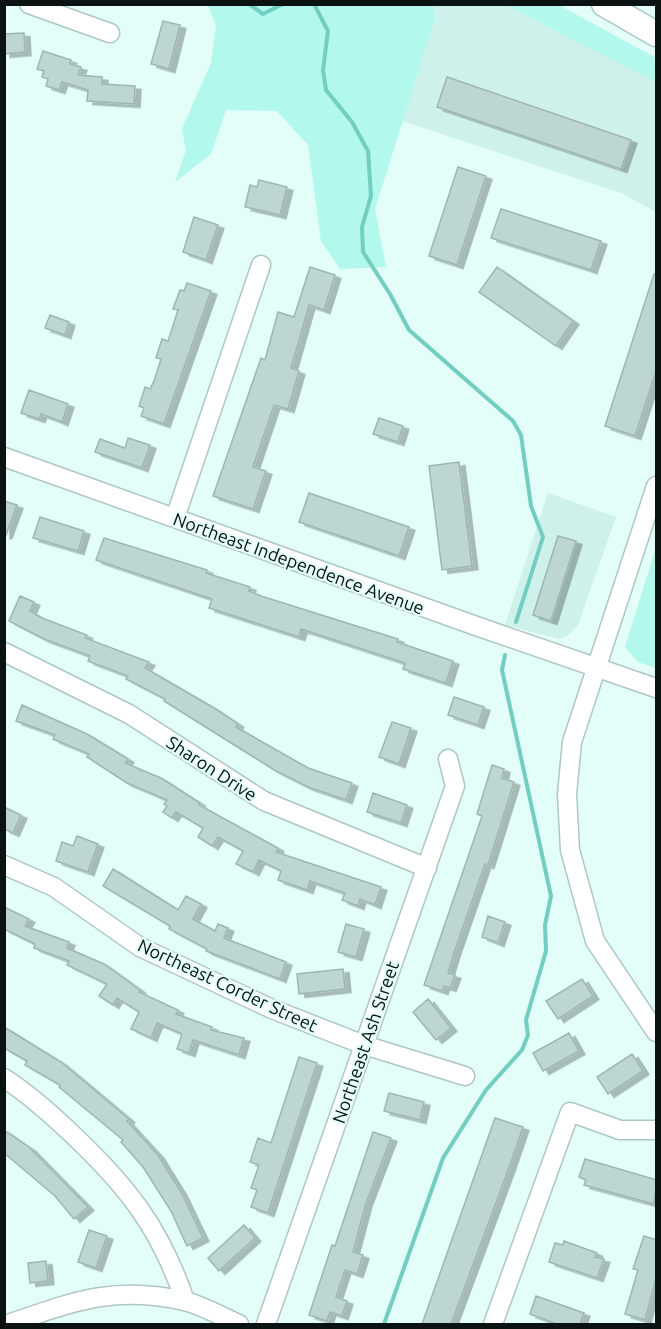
<svg xmlns="http://www.w3.org/2000/svg" width="661" height="1329" viewBox="0 0 661 1329" font-family="Ubuntu,sans-serif">
<defs>
<filter id="shadow"><feDropShadow dx="6" dy="3.5" stdDeviation="0" flood-color="#0004"/></filter>
</defs>
<rect width="100%" height="100%" fill="#e3fdf8"/>
<path fill="#cff1ec" d="M434 5H505L656 82V212L621 193 402 121 435 19Z
M548 493 616 517 578 625 570 634 560 639 505 625Z"/>
<path fill="#b3f8ec" d="M208 5H434L435 19 375 209 386 267 340 269 321 241 308 145 277 111 226 110 211 154 175 182 186 151 182 129 211 63 216 25Z
M505 5H559L656 58V82Z
M656 547V668L638 662 625 647Z"/>
<g fill="none" stroke-linecap="round" stroke-linejoin="round">
<path stroke="#71cec0" stroke-width="4" d="M249 4 263 14 283 4
M314 4 328 31 323 70 326 90 352 122 368 151 371 196 362 227 363 252 390 294 409 330 513 421 521 435 531 506 543 537 516 622
M384 1324 443 1158 486 1090 522 1050 528 1035 526 1020 546 951 545 925 551 896 502 670 505 655"/>
</g>
<path fill="#bdd6d1" stroke="#9eb6b2" stroke-width="1.5" filter="url(#shadow)" d="M163 21 180 25 169 69 151 64Z
M24 33 25 52 4 54V34Z
M43 51 71 60 70 64 81 67 78 75 102 77V84L135 86 134 104 87 101 88 90 62 82 59 90 46 86 48 79 42 77 44 71 37 69Z
M447 77 631 140 621 169 437 107Z
M458 167 486 176 457 265 429 256Z
M259 180 287 187 280 215 245 207 250 185 257 187Z
M501 209 601 241 591 270 491 238Z
M194 217 218 225 206 260 183 252Z
M310 267 335 275 324 310 309 305 291 368 299 371 288 409 274 405 253 467 266 471 253 509 213 496 261 358 265 360 278 312 294 317Z
M497 267 573 321 556 346 479 292Z
M654 274H657V368L635 436 605 426Z
M187 283 211 291 164 424 141 416 144 408 139 406 145 387 150 389 154 381 161 359 156 358 162 339 168 341 178 310 173 309 180 290 184 291Z
M50 315 69 322 65 335 45 328Z
M29 390 68 404 62 422 41 414 39 419 21 413Z
M379 418 403 426 398 442 373 434Z
M128 438 150 445 142 468 95 452 100 439 125 448Z
M459 462 472 566 442 570 429 466Z
M309 493 409 527 399 556 299 522Z
M4 501 17 505 6 535H4Z
M40 517 84 531 78 551 33 538Z
M558 536 576 541 551 621 533 615Z
M104 538 207 570 206 573 250 587 249 591 261 596 398 639 397 642 453 661 446 683 403 669 405 663 301 629 299 637 209 608 212 599 96 560Z
M20 596 34 602 30 611 42 618 87 635 85 638 149 662 145 668 214 708 238 724 236 727 308 768 352 783 346 800 308 787 276 771 164 701 165 699 126 679 128 676 88 661 90 656 44 639 9 621Z
M454 697 484 707 478 725 448 715Z
M22 705 87 734 128 759 125 763 161 778 200 803 199 805 278 848 276 852 381 887 375 905 360 899 358 906 342 900 345 893 310 881 307 890 278 880 281 871 259 860 253 872 236 864 243 851 218 837 212 846 198 837 203 828 176 812 172 818 163 812 167 806 164 804 167 800 127 783 87 757 89 754 53 739 55 735 16 721Z
M392 722 411 728 399 764 379 757Z
M492 765 504 769 502 778 514 782 488 865 485 864 454 953 448 973 455 975 450 988 444 986 442 991 424 985 482 816 477 814Z
M373 793 407 805 401 823 367 812Z
M4 807 21 815 13 833 4 829Z
M77 836 98 844 88 872 56 861 62 842 73 846Z
M113 869 178 910 186 896 201 904 193 919 215 931 218 924 228 928 224 938 286 962 280 979 206 951 207 949 169 929 170 926 103 886Z
M4 907 29 919 25 926 69 942 67 948 104 964 140 990 139 992 178 1010 176 1014 212 1027 211 1030 244 1038 239 1055 193 1040 189 1053 177 1049 182 1034 157 1023 151 1038 131 1029 139 1012 117 998 113 1005 99 996 107 984 67 965 69 961 34 948 35 944 4 929Z
M488 916 505 922 498 943 482 937Z
M346 924 364 929 356 957 338 952Z
M343 969 345 989 299 994 297 974Z
M582 979 593 996 558 1019 546 1001Z
M428 999 451 1028 436 1040 413 1012Z
M4 1027 61 1062 129 1119 127 1121 158 1155 181 1192 203 1238 187 1246 171 1211 143 1167 121 1142 123 1140 59 1087 60 1085 25 1065 27 1061 4 1048Z
M569 1033 579 1051 543 1071 533 1053Z
M632 1054 643 1071 608 1094 597 1077Z
M299 1057 317 1063 268 1213 251 1207 257 1190 251 1188 259 1165 250 1162 258 1138 271 1143Z
M389 1093 424 1102 420 1120 384 1111Z
M495 1118 523 1127 510 1165 451 1324H422Z
M4 1130 30 1148 88 1207 74 1219 55 1196 4 1153Z
M373 1132 391 1138 366 1203 353 1252 363 1255 357 1274 345 1270 336 1297 347 1301 342 1316 330 1312 327 1321 309 1315 332 1245 335 1246Z
M585 1159 657 1180 654 1204 584 1185 586 1180 579 1177Z
M244 1225 255 1238 219 1271 208 1258Z
M89 1230 107 1236 96 1268 78 1262Z
M644 1236 657 1240V1275L645 1320 625 1314 638 1270 633 1269Z
M564 1241 597 1253 595 1257 604 1259 597 1278 549 1262 555 1243 563 1245Z
M46 1261 48 1281 30 1283 28 1263Z
M536 1296 584 1313 580 1324H557L530 1314Z"/>
<g fill="none" stroke-linecap="round" stroke-linejoin="round">
<defs>
<path id="minor" d="M29 4 110 33
M4 457 479 627 656 688
M656 486 572 742 567 794 570 850 595 941 656 1032
M175 518 261 265
M4 652 129 714 264 801 427 868
M4 865 54 887 140 947 272 1009 364 1045 465 1076
M4 1078C29 1094 50 1113 71 1133 127 1186 160 1227 185 1301
M8 1324C73 1302 113 1285 184 1301 202 1305 222 1317 239 1324
M266 1324 455 786 448 759
M493 1324 570 1112 620 1130H656"/>
<path id="major" d="M604 4 656 34"/>
</defs>
<use href="#minor" stroke="#aec7c2" stroke-width="21"/>
<use href="#major" stroke="#aec7c2" stroke-width="27"/>
<use href="#minor" stroke="#fff" stroke-width="18"/>
<use href="#major" stroke="#fff" stroke-width="24"/>
</g>
<g text-anchor="middle" dominant-baseline="central" stroke-width="4.5" stroke-linejoin="round" paint-order="stroke">
<g font-size="18" fill="#0a1312" stroke="#e3fdf8">
<text transform="translate(299 563) rotate(20)">Northeast Independence Avenue</text>
<text transform="translate(212 768) rotate(33)">Sharon Drive</text>
<text transform="translate(228 985) rotate(25)">Northeast Corder Street</text>
<text transform="translate(365 1042) rotate(-71)">Northeast Ash Street</text>
</g>
</g>
<rect width="661" height="1329" fill="none" stroke="#0a1312" stroke-width="12"/>
</svg>
